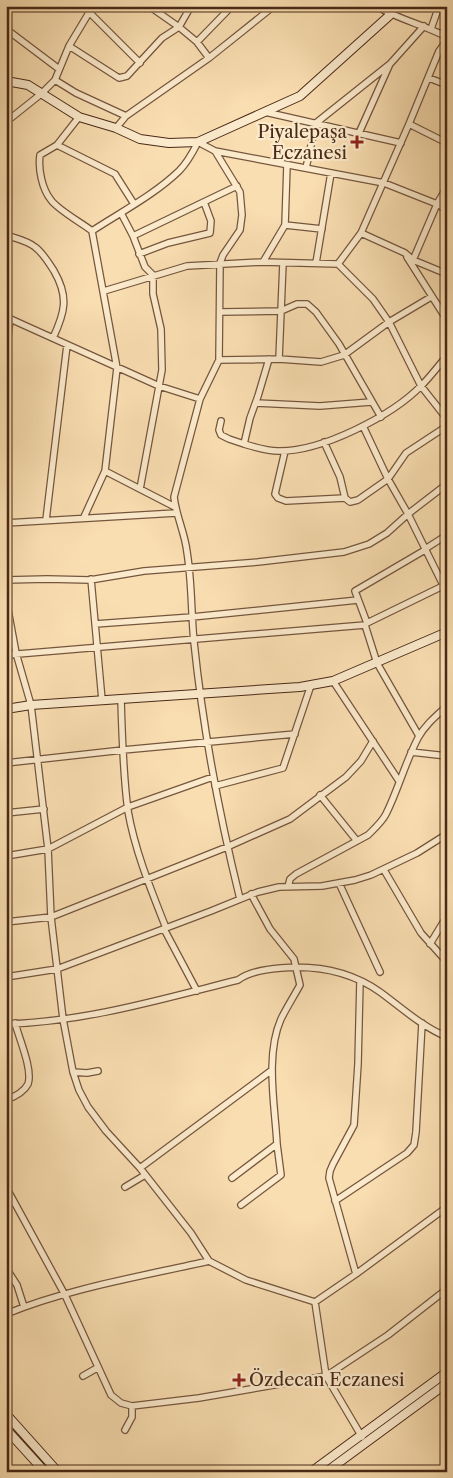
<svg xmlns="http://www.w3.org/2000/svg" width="453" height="1478" viewBox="0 0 453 1478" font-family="'Libre Caslon Text',serif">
<rect width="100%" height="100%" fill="#f9deb1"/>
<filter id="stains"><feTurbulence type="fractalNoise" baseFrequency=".004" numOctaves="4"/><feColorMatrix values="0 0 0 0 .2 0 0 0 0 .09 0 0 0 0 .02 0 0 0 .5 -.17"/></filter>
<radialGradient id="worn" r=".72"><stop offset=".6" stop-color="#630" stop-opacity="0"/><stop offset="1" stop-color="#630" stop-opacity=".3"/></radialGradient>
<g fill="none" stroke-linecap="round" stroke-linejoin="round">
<defs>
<path id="street" d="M149 6 179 27 197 42 209 58
M376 6C398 19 424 25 447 37
M89 12 140 63
M6 29 59 69
M431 29 439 6
M197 42 232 6
M6 45 10 32
M69 46 119 78 127 76 162 38 179 27 191 6
M429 78 447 85
M55 80 76 93 126 116
M265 112 401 143
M79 117 57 145 40 155C38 169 42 189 51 200 58 210 82 223 92 231L117 368 105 471 84 517
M6 122 41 94 55 80 69 46 93 6
M409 124 447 143
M116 128 126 116 209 58 274 6
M359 133 389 66
M57 145 115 174 134 204
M215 151 384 183 437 204 447 210
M306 168 316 123 390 64 424 26
M121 213 133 236 145 267 153 275V294L161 329 162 370 140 489
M285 225 322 229
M92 231C121 212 154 195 179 171 187 163 193 152 198 142L215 151 240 192 242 215 240 230 223 255 220 263 219 360 200 399 174 497C176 516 185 533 187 552 192 582 191 612 194 642 203 729 219 814 240 899
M361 233 405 253 413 260 447 274
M6 235C15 238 28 241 35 247 43 253 49 263 54 271 69 297 65 312 53 338
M133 236 237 186
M139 254 168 243 210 233 211 221 204 202
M6 255V263
M407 257 447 320
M413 260 437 204 447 187
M263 262 285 225 287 165
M316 263 331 173
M338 264 361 233 409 124 439 51 447 40
M104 291 187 266 263 262 338 264 373 299 389 322 421 386 447 419
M220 312 281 311 297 304H307L316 312 339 344 381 417
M6 317 159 386 200 399
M6 354 10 319
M269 359 258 396 250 418 244 444C254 447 267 451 278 451 321 452 392 416 422 385 431 376 438 366 447 356
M279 359 283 263
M219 360 279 359 321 362 344 355 389 322 431 297
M256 403 320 406 371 402
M221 421 219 430 221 435 229 439 244 444
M363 426 388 479 408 514 447 593
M324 442 340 477 345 498
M285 451 275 494 278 498 286 501 345 498 350 502 358 500 388 479 406 453 447 426
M105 471 175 507
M46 520 67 345
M6 523 176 513
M425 549 447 535
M91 579 102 700
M6 580 47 579 90 580 144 571 258 562 344 552 369 544 387 533 408 514 447 484
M6 599 16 653 31 705 48 849 51 917 63 1019 73 1072 79 1090 88 1107 106 1131 140 1168 191 1233 209 1261 246 1280 315 1302 356 1274 447 1207
M367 623 355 591 425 550
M95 624 192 617 358 600
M365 625 377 663 419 736
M6 655 365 625 367 623 447 584
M333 681 399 781
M121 699C122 736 123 774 128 811 135 851 151 890 166 928
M411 752 447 756
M6 763 123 750 295 734
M215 786 283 768 311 685
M320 795 357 841
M6 813 44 809
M6 856 48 849 128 807 213 777
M384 870 421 933 447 962
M339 883 380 972
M288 887 290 879 296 874 368 835C374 829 382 822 386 814 398 790 405 763 418 738 425 725 436 716 447 706
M6 922 51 917 227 847 290 819 346 777 361 761 373 741
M164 929 197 991
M430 944 447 916
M6 977 57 969 211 911 258 892 279 887 322 886 355 880 371 875 417 853 447 834
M6 1024C85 1022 162 999 238 980 249 972 267 969 281 968 317 965 350 971 380 992 402 1008 421 1026 447 1037
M73 1072 87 1073 98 1071
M6 1100C14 1097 24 1092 28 1084 33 1070 19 1038 15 1023
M140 1168 272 1070
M232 1178 277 1144C275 1106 265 1055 281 1019 287 1007 294 996 300 985L294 959 270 929 251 894
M6 1187 65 1295 111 1395 121 1403 132 1406 199 1398 326 1376 388 1335 447 1289
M125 1187 145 1175
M335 1201 407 1153 414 1145 416 1132 422 1023
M241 1205 281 1175 277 1144
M6 1268 17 1285 24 1307
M356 1274 329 1178 330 1171 333 1164 354 1125 358 1064 360 981
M315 1302 326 1376 362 1437
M6 1314C69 1288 143 1276 209 1261
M83 1376 97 1368
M125 1430 132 1417V1406"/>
<path id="secondary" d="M6 81 28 85 79 117 116 128 140 139 169 143 198 142 300 96 390 15 392 6
M6 709 31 705 300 687 333 681 447 632
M6 1414 58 1472
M6 1429 45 1472
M311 1472 447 1372
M326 1472 447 1383"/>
</defs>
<use href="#street" stroke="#75563e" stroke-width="8"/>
<use href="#secondary" stroke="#492917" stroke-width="10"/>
<use href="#street" stroke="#fbeacc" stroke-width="5.5"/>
<use href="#secondary" stroke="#fbeacc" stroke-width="8"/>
</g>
<g fill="#8f2418" stroke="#fbeacc" stroke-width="2">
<path d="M354.5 134.5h5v5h5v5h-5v5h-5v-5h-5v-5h5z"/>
<path d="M236.5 1372.5h5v5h5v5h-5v5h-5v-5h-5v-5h5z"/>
</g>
<g text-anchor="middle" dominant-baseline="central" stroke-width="4.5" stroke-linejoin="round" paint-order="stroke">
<g font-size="18" fill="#492917" stroke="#fbeacc" text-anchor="end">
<text x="347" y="132">Piyalepaşa<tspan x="347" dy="21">Eczanesi</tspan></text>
<text x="249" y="1380" text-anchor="start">Özdecan Eczanesi</text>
</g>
</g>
<rect width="453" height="1478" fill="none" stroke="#f9deb1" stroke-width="25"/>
<rect x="8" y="8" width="438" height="1463" fill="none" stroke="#492917" stroke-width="2.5"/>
<rect x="12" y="12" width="428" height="1453" fill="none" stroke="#492917"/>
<rect width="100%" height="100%" filter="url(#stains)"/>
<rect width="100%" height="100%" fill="url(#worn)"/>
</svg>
